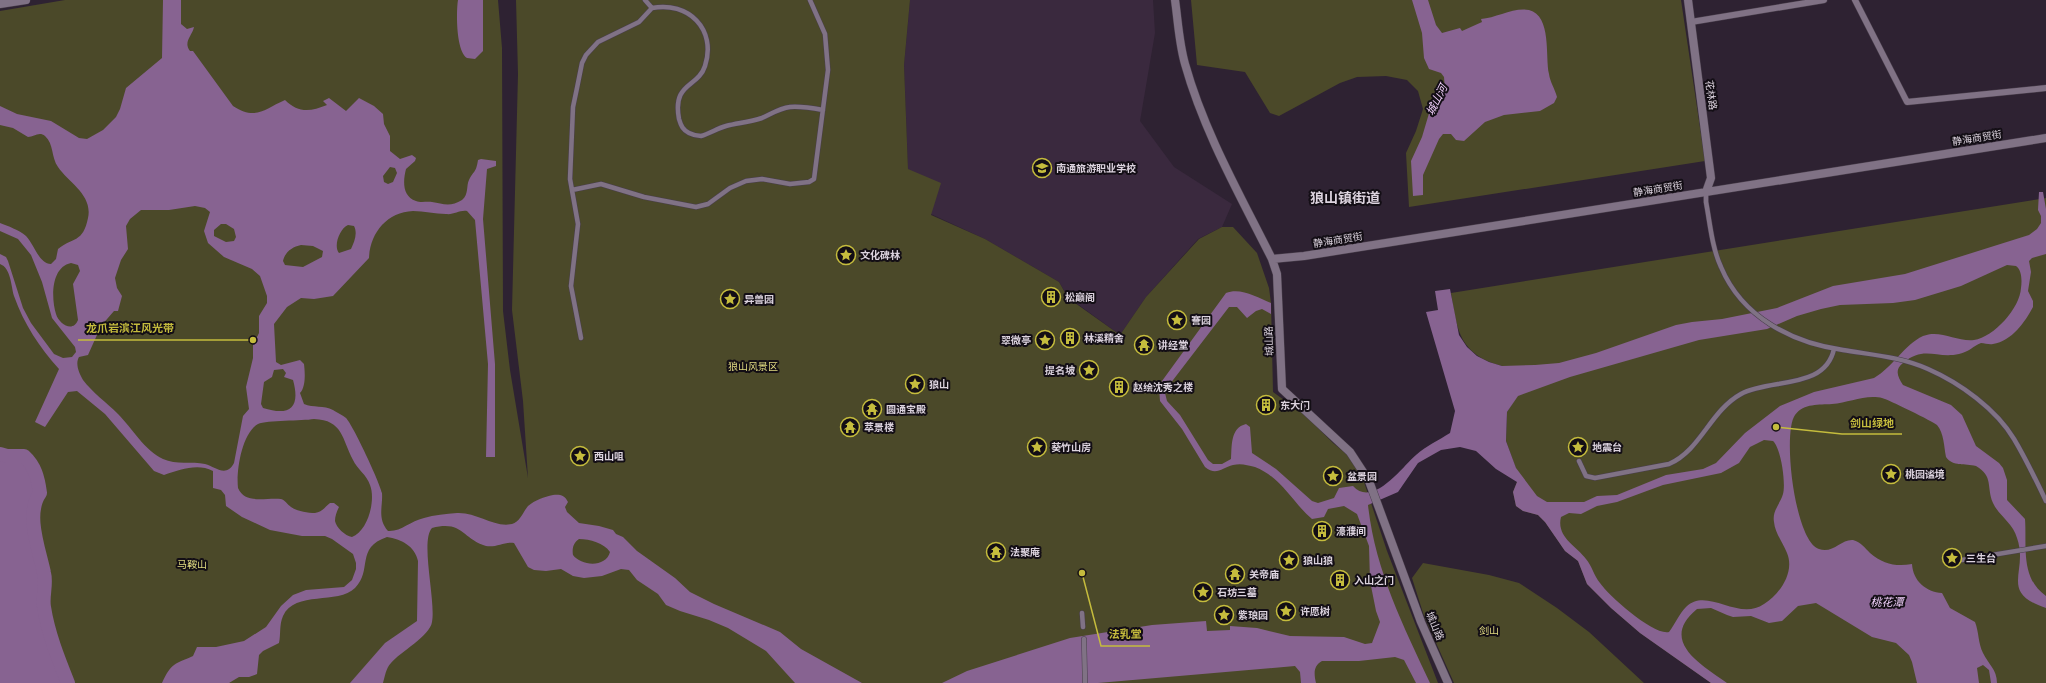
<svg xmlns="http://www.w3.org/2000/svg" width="2046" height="683" viewBox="0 0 2046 683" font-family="Raleway,'Noto Sans SC',sans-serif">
<rect width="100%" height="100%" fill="#2e2232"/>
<path fill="#3a293e" d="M910 0H1153L1155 33 1140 121 1174 167 1232 204 1222 227 1198 239 1146 297 1120 335 1068 297 1059 282 985 239 931 214 908 169 904 65Z"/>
<path fill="#4b4929" d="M65 0H498L502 48 503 311 510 370 528 478 523 401 512 310 518 74 516 0H910L904 65 908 169 941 183 931 215 985 239 1059 282 1068 298 1120 335 1146 297 1199 239 1222 227H1233L1257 253 1269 288 1271 303 1273 392 1306 416 1333 443 1349 456 1362 476 1387 551 1438 683H68L49 632 44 604 45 575 34 522V501L40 493C38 478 35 466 24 456H7L0 454V11Z
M1191 0H1681L1705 161 1409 207 1406 153 1416 131 1423 109 1418 91 1407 80 1386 76 1357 77 1340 83 1279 116 1270 113 1245 72 1197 65Z
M2046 198V683H1711L1640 633 1611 608 1587 584 1578 561 1565 551 1545 522 1538 515 1523 511 1516 506 1513 492 1517 482 1516 469 1506 441 1507 412 1517 396 1502 366C1460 355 1457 331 1451 293Z
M1423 563 1489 575 1519 583 1557 608 1589 632 1644 683H1454L1424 616 1412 578Z"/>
<path fill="#876391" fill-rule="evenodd" d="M163 0H181V24L187 29 194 27C192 36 183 42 190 51H193L233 106C256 121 264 109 285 100 298 113 310 112 327 105L323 101 329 98 346 111 359 98 374 106 383 114 384 124 390 136V151L400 159 412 155 416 158 415 161 406 169C403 181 402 196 416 201 421 203 427 201 432 202 443 204 451 207 462 200 469 194 466 186 469 180 474 170 476 173 478 160L481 159 496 161V166L487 169 483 219 495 364V457H486L488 364 475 220 467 211C459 210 454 215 446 214 435 214 424 211 413 211 387 212 370 233 369 258L333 296 314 299 301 298 287 307 274 324 276 362 281 365 300 360 304 364C305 372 306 387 300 393L304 404C313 408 324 405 333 410 337 413 343 415 346 418 353 425 380 483 382 493 383 507 377 518 388 531 401 532 410 521 424 518 434 515 446 514 457 513 477 512 494 528 512 524 520 522 523 512 528 506 535 500 544 497 553 495 559 494 565 495 568 502L565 507 567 512 579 523 599 526 613 530 616 534 623 537 637 551 675 578 690 592 714 604 780 632 801 649 862 683H795L766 651 728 628 709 620 680 611 666 605 658 594 637 580 629 570 621 569 602 576 584 578 573 576 561 569 546 571 534 570 528 567 514 543C505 541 496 548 486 546 462 539 463 520 432 528 420 541 436 601 432 622 430 636 400 652 391 663 386 668 385 676 383 683H350L385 643 417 621 418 561C415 546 401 539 387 537 355 548 373 570 355 588 338 605 295 590 283 616 279 625 281 634 279 643L263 651 259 655 257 674 249 677H239L229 683H162C171 663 175 664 193 656L197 647H216L244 641 266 627 281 606 293 595 306 590 344 587 352 580 356 569V563L353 554 332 539 325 536H302L270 530 242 517 226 506 225 495 221 490 213 488V471C197 463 180 470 164 475L154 471 105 414 77 391 68 392 45 427 35 422 59 369C39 347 24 324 14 296 11 286 11 268 0 264V254L6 257 8 261 23 308 31 323 54 354 63 358 72 357 76 352 75 347 52 318 42 282 31 255 18 239 0 231V223C8 226 19 230 26 236 34 244 39 264 51 264L56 259 58 249C73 237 83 243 88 218 93 195 69 183 58 167 51 157 54 144 45 136 39 131 34 137 28 137L13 128 0 125V106L17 114 51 121 79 138 87 139 103 130 116 117 120 109 126 88 162 58ZM390 167 395 168 397 173 393 182 388 184 384 182 383 176ZM195 206 205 208 210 212 204 231 208 243 224 257 252 269 260 276 267 296V303L259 316V333L253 345V358L246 387 249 409 243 416 234 463C226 478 216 467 205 464 192 461 176 465 163 459 145 451 132 428 118 414 107 403 92 392 83 380 79 373 75 364 79 357L88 355 101 326 114 311H118L122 296 117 288 115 278 121 260 128 249 126 226 130 219 141 210H169ZM221 224H226L234 229 236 237 234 241 226 242 214 236V230ZM348 225 354 226C358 234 354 242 351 249L339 253C333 246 340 228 348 225ZM301 245 313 246 323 251 322 257 303 267 285 265 283 261C285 252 292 247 301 245ZM71 263 78 265 80 271 73 284 78 320C73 333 59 324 56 314 51 298 51 267 71 263ZM283 369 286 373 284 377 293 380C301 409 289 416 263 408L261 404 264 382 272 377 274 370ZM314 419C343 420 342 439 353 460 357 469 367 475 370 485 376 500 368 531 352 537 345 536 336 527 335 521 335 516 337 511 339 507L334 503H330C325 507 322 512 315 513 307 513 297 511 291 507 287 504 285 500 281 499 267 497 245 505 238 488 236 471 242 433 258 424 267 420 302 421 314 419ZM579 539C590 539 604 543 610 552 606 568 581 566 573 555 572 549 573 543 579 539Z
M458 0H483V51L475 59 467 58C456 51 456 12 458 0Z
M1412 0H1428L1436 25 1442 33 1460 28 1462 31 1482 22 1481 19C1496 18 1514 7 1529 10 1552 16 1545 56 1549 74 1550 82 1555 89 1557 97L1554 103 1540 111 1504 115 1485 122 1464 141 1456 140 1451 134H1443L1439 139 1423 175V195L1413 196 1411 161 1422 137 1430 110 1433 104 1442 96 1445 90 1444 77 1441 73 1429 69 1424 58 1422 33Z
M2039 192H2043L2046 209V254L2032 258 2029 261 2031 272 2028 291 2033 301V307C2025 322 2012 341 1993 344 1989 345 1985 343 1981 343 1973 346 1969 352 1959 354 1936 359 1924 345 1903 363 1894 370 1898 377 1903 385L1951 405 1962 415 1976 446 1999 463 2003 468 2007 480V500L2025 519C2027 546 2020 578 2046 596V608C1998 592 2029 572 2017 538 2013 523 1999 516 1993 503 1986 486 1994 477 1976 466 1965 463 1953 467 1946 457 1944 447 1944 433 1937 425 1934 422 1887 399 1882 398 1880 397 1876 397 1873 397 1859 397 1846 403 1832 404 1819 405 1804 403 1795 415 1782 433 1795 542 1819 549 1833 554 1841 539 1853 540 1861 542 1865 548 1870 553 1883 564 1896 567 1912 564 1913 581 1926 592 1942 593L1950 608 1975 622C1979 632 1978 643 1983 653 1988 664 1997 669 1997 683H1991L1989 670 1983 665 1977 668 1979 683H1917L1912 662 1909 655 1896 643 1872 637 1816 603 1798 606 1782 621 1769 623 1751 616 1733 617 1727 615 1711 608 1697 609C1658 641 1702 665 1727 683H1711L1640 633 1611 608 1587 584 1578 561 1565 551 1545 522 1538 515 1523 511 1516 506 1513 492 1517 482 1496 469 1476 451 1460 447 1441 450 1418 463 1398 492 1368 505C1375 570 1403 625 1430 683H1416L1404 660 1395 657 1359 661H1322C1313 666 1314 674 1316 683H1301L1300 672 1295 666 1098 683H942L967 671 1070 638 1152 625 1206 621 1207 631 1230 630V626L1257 628 1290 636 1344 637 1365 644 1372 643 1380 622 1376 611 1370 581 1369 546 1357 514 1344 506 1328 509 1324 517 1312 519C1292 502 1281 477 1255 467 1247 465 1241 463 1233 465 1222 468 1216 476 1205 467L1182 429 1160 401 1159 388 1162 381 1226 293C1240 287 1257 297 1271 303V314L1262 309 1256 311 1247 318 1237 307H1229L1170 384 1165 393 1167 401 1180 415 1208 460 1213 464H1222L1231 459C1232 446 1230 428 1246 424L1250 427 1252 453 1276 469 1312 501 1318 503 1334 498 1339 488 1353 486C1373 508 1402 467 1416 455 1426 446 1439 440 1450 433L1455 411 1426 312 1438 310 1435 291 1450 289 1459 335 1467 347 1477 356 1489 362 1502 366 1535 365 1559 363 1596 353 1676 325 1692 322 1722 319 1777 308 1833 286 1905 274 2029 235 2037 229 2041 223V216L2038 210ZM2007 265 2016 266C2022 270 2022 281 2021 288 2020 308 1994 337 1974 340 1957 342 1940 329 1923 336 1904 345 1893 367 1874 378L1814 392 1780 406 1745 433 1716 463 1703 469 1666 475 1617 495 1597 496 1584 502H1547L1537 496 1516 468 1506 441 1507 412 1518 396 1570 377 1699 340 1767 329 1797 316 1821 309 1840 305 1893 303 1915 300 1961 286ZM1764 440 1773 441C1781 448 1786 484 1783 494 1780 504 1772 511 1774 522 1775 533 1783 543 1787 553 1795 572 1780 594 1764 604 1738 622 1707 586 1686 607 1679 614 1675 624 1669 632 1654 636 1609 596 1600 583 1594 576 1592 566 1586 559 1576 546 1556 537 1561 517L1569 513 1581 514 1597 506 1617 502 1663 485 1721 473 1739 463 1750 447Z
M0 454 7 456H24C35 466 38 478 40 493 25 514 39 549 44 573 47 584 42 596 44 607 48 633 58 658 68 683H0Z"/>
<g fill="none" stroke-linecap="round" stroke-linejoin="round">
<path stroke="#876391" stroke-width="14" d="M0 454 7 456H24C35 466 38 478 40 493 25 514 39 549 44 573 47 584 42 596 44 607 48 633 58 658 68 683"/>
<defs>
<path id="pedestrian" d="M645 0 652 8
M572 190 601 184 644 197 696 207 708 204 730 188 746 181 762 179 790 184 809 182 814 179 828 70 825 34 810 0
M1706 192V202C1710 223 1712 248 1721 267 1742 317 1792 343 1843 350 1873 355 1901 357 1928 369 1960 383 1996 409 2014 439 2026 459 2036 480 2046 501
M581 338 571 286 578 224 570 179 573 107 577 88 582 63 586 55 598 42 639 22 652 8C688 1 717 29 705 66 698 88 672 82 679 119 681 126 683 130 689 133 693 135 697 136 701 136 709 134 718 128 726 126 738 123 750 122 762 118 771 114 780 108 790 107 801 106 812 108 823 110
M1579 461 1586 476 1595 478 1669 464C1701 450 1710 411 1741 394 1771 378 1825 390 1834 349
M1962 560 2046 546
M1082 613 1083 627
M1084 639 1085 682"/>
<path id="minor" d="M1855 0 1907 102 2046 88
M1691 22 1824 0"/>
<path id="tertiary" d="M1175 0C1178 21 1179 43 1185 64 1204 132 1240 195 1272 259L1277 274 1282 389 1350 452 1369 481 1421 622 1448 683
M1688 0 1711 178 1706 192
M0 4 26 0
M1272 259 1304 256 2046 138"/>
</defs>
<use href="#pedestrian" stroke="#493f4c" stroke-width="5.5"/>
<use href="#minor" stroke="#493f4c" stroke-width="7"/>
<use href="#tertiary" stroke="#493f4c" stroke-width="9"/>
<use href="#pedestrian" stroke="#807285" stroke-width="4.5"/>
<use href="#minor" stroke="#807285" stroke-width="6"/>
<use href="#tertiary" stroke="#807285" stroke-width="8"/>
</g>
<defs>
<symbol id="school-ring" viewBox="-11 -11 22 22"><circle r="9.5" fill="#130e15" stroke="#c5bc3d" stroke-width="1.5"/><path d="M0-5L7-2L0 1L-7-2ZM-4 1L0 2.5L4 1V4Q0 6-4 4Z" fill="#c5bc3d"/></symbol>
<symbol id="sight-ring" viewBox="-11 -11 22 22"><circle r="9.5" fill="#130e15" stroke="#c5bc3d" stroke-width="1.5"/><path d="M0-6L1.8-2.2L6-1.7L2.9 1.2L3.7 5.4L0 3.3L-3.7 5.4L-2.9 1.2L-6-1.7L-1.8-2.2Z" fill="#c5bc3d"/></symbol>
<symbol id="building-ring" viewBox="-11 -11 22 22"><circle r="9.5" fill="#130e15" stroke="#c5bc3d" stroke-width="1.5"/><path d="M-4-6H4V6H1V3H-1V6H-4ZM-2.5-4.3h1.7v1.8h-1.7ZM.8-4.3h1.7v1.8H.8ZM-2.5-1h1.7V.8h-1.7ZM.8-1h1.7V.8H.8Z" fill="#c5bc3d"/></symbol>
<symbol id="temple-ring" viewBox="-11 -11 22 22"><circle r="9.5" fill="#130e15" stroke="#c5bc3d" stroke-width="1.5"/><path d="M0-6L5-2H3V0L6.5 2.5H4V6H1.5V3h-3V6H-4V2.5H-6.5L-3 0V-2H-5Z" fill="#c5bc3d"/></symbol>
</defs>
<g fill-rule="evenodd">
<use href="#school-ring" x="1031" y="157" width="22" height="22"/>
<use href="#sight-ring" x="835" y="244" width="22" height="22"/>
<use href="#building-ring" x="1040" y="286" width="22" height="22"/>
<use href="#sight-ring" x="719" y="288" width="22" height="22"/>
<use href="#sight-ring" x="1166" y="309" width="22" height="22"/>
<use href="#building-ring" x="1059" y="327" width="22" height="22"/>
<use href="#sight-ring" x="1034" y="329" width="22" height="22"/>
<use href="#temple-ring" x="1133" y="334" width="22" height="22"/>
<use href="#sight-ring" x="1078" y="359" width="22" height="22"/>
<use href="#sight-ring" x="904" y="373" width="22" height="22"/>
<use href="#building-ring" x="1108" y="376" width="22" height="22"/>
<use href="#building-ring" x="1255" y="394" width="22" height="22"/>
<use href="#temple-ring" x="861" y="398" width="22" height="22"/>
<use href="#temple-ring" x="839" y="416" width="22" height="22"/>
<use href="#sight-ring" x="1026" y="436" width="22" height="22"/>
<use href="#sight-ring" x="1567" y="436" width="22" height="22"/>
<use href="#sight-ring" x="569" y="445" width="22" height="22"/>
<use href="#sight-ring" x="1880" y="463" width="22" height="22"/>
<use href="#sight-ring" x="1322" y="465" width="22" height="22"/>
<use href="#building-ring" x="1311" y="520" width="22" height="22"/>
<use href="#temple-ring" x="985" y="541" width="22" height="22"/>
<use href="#sight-ring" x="1941" y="547" width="22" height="22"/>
<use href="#sight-ring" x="1278" y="549" width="22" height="22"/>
<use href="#temple-ring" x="1224" y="563" width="22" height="22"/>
<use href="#building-ring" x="1329" y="569" width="22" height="22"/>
<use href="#sight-ring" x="1192" y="581" width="22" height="22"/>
<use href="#sight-ring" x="1275" y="600" width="22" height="22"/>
<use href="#sight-ring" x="1213" y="604" width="22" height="22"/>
</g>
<g text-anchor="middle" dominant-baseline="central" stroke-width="4" stroke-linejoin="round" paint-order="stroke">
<g font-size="10" fill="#dcd3de" stroke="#130e15">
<text transform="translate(1711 95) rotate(82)">花林路</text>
<text transform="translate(1977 138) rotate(-9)">静海商贸街</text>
<text transform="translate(1658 189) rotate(-9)">静海商贸街</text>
<text transform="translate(1338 240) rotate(-9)">静海商贸街</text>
<text transform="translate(1269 341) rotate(-92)">城山路</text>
<text transform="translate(1435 626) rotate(67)">城山路</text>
</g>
<g font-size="10" font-weight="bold" fill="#dcd3de" stroke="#130e15" text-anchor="start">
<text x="1056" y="168">南通旅游职业学校</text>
<text x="860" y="255">文化碑林</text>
<text x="1065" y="297">松巅阁</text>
<text x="744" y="299">异兽园</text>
<text x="1191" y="320">謇园</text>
<text x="1084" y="338">林溪精舍</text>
<text x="1031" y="340" text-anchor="end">翠微亭</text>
<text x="1158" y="345">讲经堂</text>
<text x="1075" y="370" text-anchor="end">提名坡</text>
<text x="929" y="384">狼山</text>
<text x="1133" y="387">赵绘沈秀之楼</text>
<text x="1280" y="405">东大门</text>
<text x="886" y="409">圆通宝殿</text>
<text x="864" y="427">萃景楼</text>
<text x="1051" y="447">葵竹山房</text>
<text x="1592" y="447">地震台</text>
<text x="594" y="456">西山咀</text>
<text x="1905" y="474">桃园谧境</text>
<text x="1347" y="476">盆景园</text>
<text x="1336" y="531">濠濮间</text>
<text x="1010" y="552">法聚庵</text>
<text x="1966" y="558">三生台</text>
<text x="1303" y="560">狼山狼</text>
<text x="1249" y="574">关帝庙</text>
<text x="1354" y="580">入山之门</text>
<text x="1217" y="592">石坊三墓</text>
<text x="1300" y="611">许愿树</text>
<text x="1238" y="615">紫琅园</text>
</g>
<g font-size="10" fill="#e0da81" stroke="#130e15">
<text x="753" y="366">狼山风景区</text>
<text x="192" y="564">马鞍山</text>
<text x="1489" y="630">剑山</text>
</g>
<g font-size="11" font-style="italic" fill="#f0cffa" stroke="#130e15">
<text transform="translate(1437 100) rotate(-63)">城山河</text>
<text x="1887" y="602">桃花潭</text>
</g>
<g font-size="14" font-weight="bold" fill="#dcd3de" stroke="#130e15">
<text x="1345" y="198">狼山镇街道</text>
</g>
</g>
<path fill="none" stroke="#c5bc3d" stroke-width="1.5" d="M253 340L182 340H78M1776 427L1842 434H1902M1082 573L1101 646H1150"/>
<g fill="#c5bc3d" stroke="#130e15" stroke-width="1.5">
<circle cx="253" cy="340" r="4"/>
<circle cx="1776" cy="427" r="4"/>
<circle cx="1082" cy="573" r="4"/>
</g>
<g font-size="11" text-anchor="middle" font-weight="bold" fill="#c5bc3d" stroke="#130e15" stroke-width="4" stroke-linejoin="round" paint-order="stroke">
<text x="130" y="332">龙爪岩滨江风光带</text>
<text x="1872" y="427">剑山绿地</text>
<text x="1125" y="638">法乳堂</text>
</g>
</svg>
